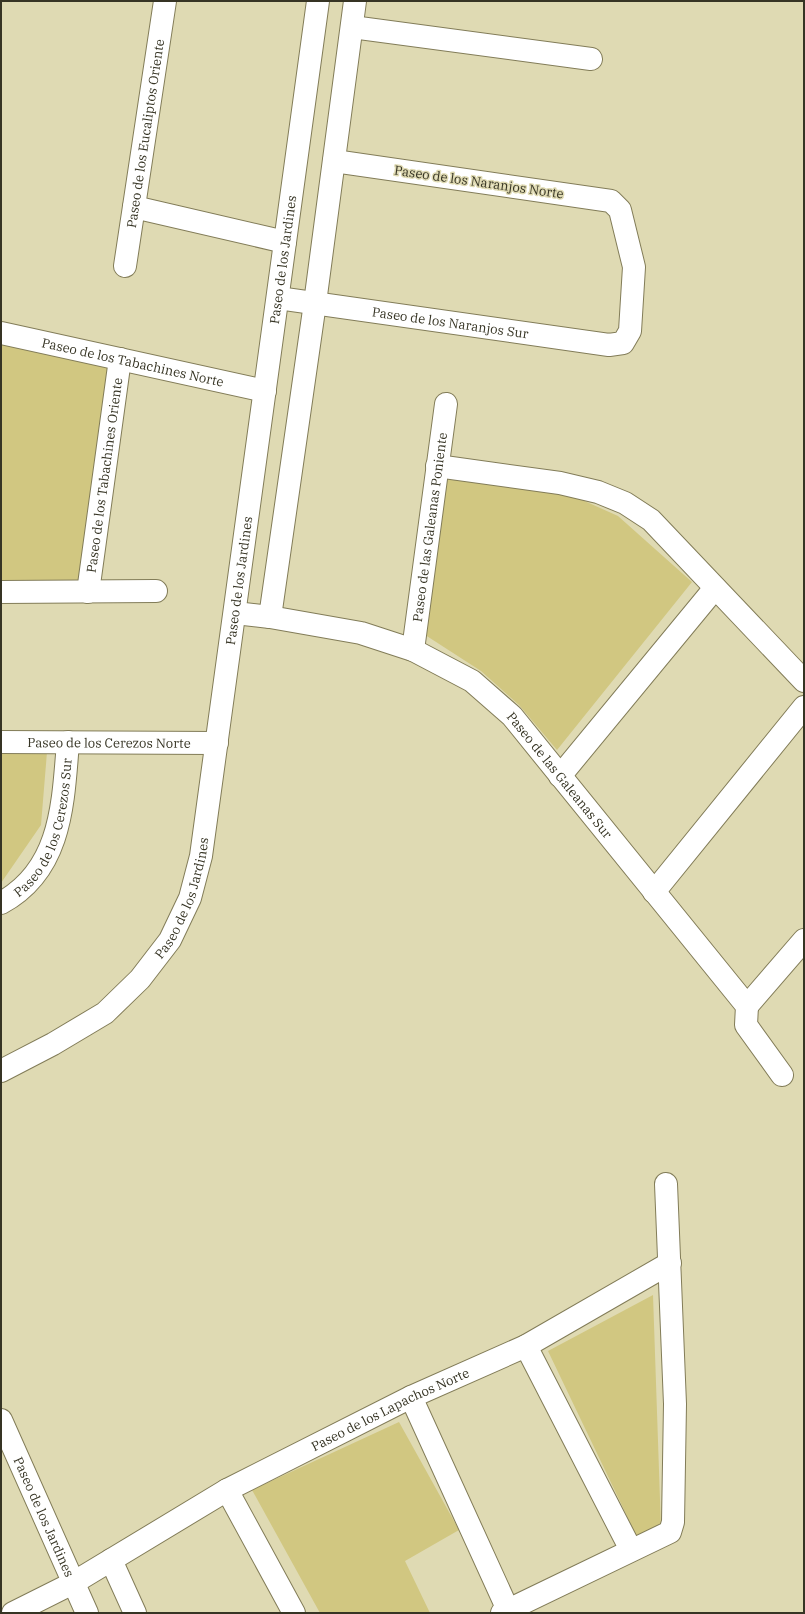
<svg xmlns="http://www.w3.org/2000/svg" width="805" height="1614" viewBox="0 0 805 1614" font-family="'IBM Plex Serif',serif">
<rect width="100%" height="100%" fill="#dfdab3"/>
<path fill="#d1c781" d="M1 333 120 359 88 592H1Z
M443 476 560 490 618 516 692 582 557 750 519 705 481 671 419 631Z
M1 752H47L41 825 1 883Z
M653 1295 661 1529 638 1539 548 1351Z
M399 1422 459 1530 405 1561 430 1613H320L252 1490Z"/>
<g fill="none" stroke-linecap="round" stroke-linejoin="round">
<defs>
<g id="street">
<path d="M352 27 591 59"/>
<path d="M134 207 285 242"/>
<path id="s1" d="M125 266 165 1"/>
<path id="s2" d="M278 298 609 345 623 343 630 331 634 267 620 210 611 201 334 161"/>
<path id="s3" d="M1 333 265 391"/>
<path d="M437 466 560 483 598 492 625 503 651 520 804 681"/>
<path d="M1 592 156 591"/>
<path id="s4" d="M88 592 120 359"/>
<path id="s5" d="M235 613 270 617 361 633 413 650 472 681 512 716 747 1006 746 1025 782 1075"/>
<path d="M270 617 315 303 355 1"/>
<path id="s6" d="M413 650 446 404"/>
<path id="s7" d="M1 742 217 743"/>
<path d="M560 776 715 588"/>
<path d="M654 892 804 707"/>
<path id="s8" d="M1 903C62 870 63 803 68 742"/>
<path d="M747 1006 804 940"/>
<path id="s9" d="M1 1071 53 1044 105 1013 140 979 170 940 190 898 201 856 318 1"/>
<path d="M526 1346 631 1550"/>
<path d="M411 1397 508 1610"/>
<path id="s10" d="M1 1420 87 1613"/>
<path d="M227 1490 294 1613"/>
<path d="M111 1560 135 1613"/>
<path id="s11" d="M13 1613 73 1583 227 1490 411 1397 526 1346 670 1263"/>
<path d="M502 1613 670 1532 673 1522 675 1404 666 1184"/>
</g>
</defs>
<use href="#street" stroke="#827c58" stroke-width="24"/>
<use href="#street" stroke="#fff" stroke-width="22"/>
</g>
<g text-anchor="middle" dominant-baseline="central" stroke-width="3" stroke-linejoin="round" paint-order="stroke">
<g font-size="13" fill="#363424" stroke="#dfdab3">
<text stroke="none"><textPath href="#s1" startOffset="134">Paseo de los Eucaliptos Oriente</textPath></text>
<text transform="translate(479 182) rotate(8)">Paseo de los Naranjos Norte</text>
<text stroke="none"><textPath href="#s9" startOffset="909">Paseo de los Jardines</textPath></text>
<text stroke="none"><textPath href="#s2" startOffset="174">Paseo de los Naranjos Sur</textPath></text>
<text stroke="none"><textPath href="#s3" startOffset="135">Paseo de los Tabachines Norte</textPath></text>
<text stroke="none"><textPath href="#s4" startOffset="118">Paseo de los Tabachines Oriente</textPath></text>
<text stroke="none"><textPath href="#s6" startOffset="124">Paseo de las Galeanas Poniente</textPath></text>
<text stroke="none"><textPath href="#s9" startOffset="585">Paseo de los Jardines</textPath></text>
<text stroke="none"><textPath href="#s7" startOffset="108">Paseo de los Cerezos Norte</textPath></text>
<text stroke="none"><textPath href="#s5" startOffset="378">Paseo de las Galeanas Sur</textPath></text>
<text stroke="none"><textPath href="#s8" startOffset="92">Paseo de los Cerezos Sur</textPath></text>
<text stroke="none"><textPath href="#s9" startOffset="261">Paseo de los Jardines</textPath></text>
<text stroke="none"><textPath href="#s11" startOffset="429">Paseo de los Lapachos Norte</textPath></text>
<text stroke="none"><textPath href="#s10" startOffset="106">Paseo de los Jardines</textPath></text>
</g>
</g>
<rect width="805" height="1614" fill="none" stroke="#363424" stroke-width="4"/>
</svg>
